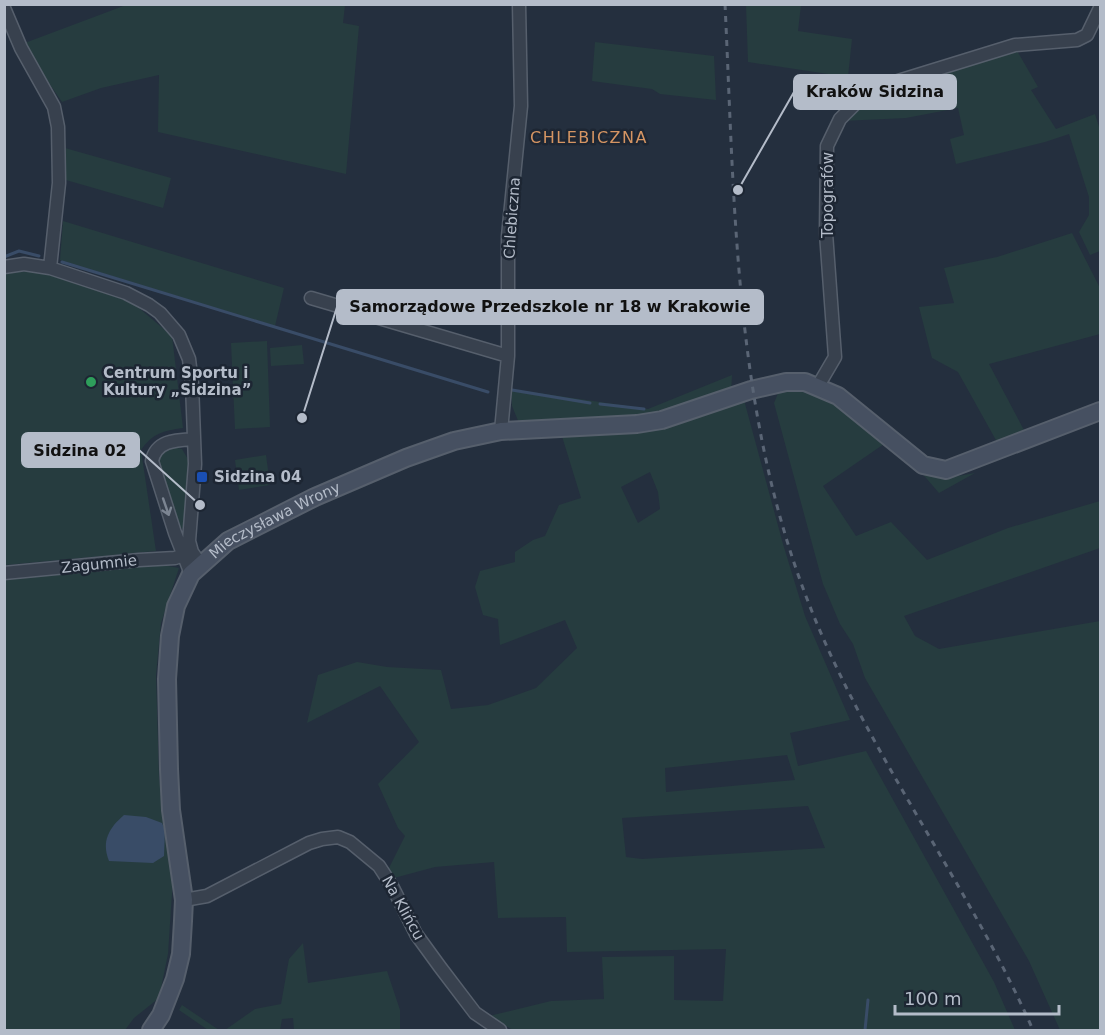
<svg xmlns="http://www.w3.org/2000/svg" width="1105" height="1035" viewBox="0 0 1105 1035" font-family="'DejaVu Sans',sans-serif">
<rect width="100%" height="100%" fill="#242f3e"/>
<path fill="#263c3f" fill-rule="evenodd" d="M126 5H345L343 23 359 26 346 174 158 132 159 75 101 88 62 102 22 44Z
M746 5H801L798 31 852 39 848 77 748 62Z
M595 42 714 56 716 100 660 94 652 89 592 81Z
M1016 49 1038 87 1031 90 1056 129 1095 114 1100 130V251L1090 255 1079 232 1089 215V197L1069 134 1045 142 956 164 950 139 964 135 958 108 906 118 842 121 873 95Z
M65 148 171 178 163 208 66 180Z
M63 221 284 288 275 326 60 260Z
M1072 233 1100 288V334L989 364 1025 432 997 442 958 372 932 358 919 307 954 303 944 268 997 257Z
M28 271 43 272 133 303 172 336 183 428C163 431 153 433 141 450L156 551 5 565V275L10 273Z
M267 341 270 427 235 429 231 343Z
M302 345 304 364 271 366 270 348Z
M732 375 731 393 642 419 519 423 512 406 511 389 648 409Z
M796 389 819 393 831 400 884 444 823 486 856 536 891 522 927 560 1008 528 1100 501V548L904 616 915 636 939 649 1100 621V1030H1060L1029 961 865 678 853 644 840 624 823 584 774 403 779 391Z
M744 400 783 544 805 616 850 720 790 733 798 766 866 751 994 982 1015 1030H513L489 1016 551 1001 604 999 602 957 674 956V1000L723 1001 726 949 567 952 566 917 498 918 494 862 435 867 394 878 388 870 405 836 398 828 378 784 419 742 380 686 307 723 318 675 357 662 387 667 441 670 451 709 488 705 536 688 577 648 565 620 500 645 498 619 483 615 475 587 480 571 515 562V552L533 540 545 536 559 505 581 498 561 433 652 430ZM650 472 658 492 660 509 638 523 621 487ZM787 755 795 780 666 792 665 768ZM808 806 825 848 642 859 626 857 622 818Z
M174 447 182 449 189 461 183 529 180 527 158 462 165 450Z
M266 455 270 485 239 490 235 460Z
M920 471 942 479 975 473 939 493Z
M158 564 179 568 161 623 156 675 159 777 173 878 168 954 159 998 134 1018 125 1030H5V578Z
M303 943 308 983 387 971 400 1010V1030H294L293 1018 282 1019 280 1030H225L255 1009 281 1004 289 959Z
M182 1005 219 1030H208L179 1010Z"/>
<path fill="#394c67" d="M124 815 146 817 162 823 165 830 164 856 153 863 109 861C101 841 109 828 124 815Z"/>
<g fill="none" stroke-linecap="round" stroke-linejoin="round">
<path stroke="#394c67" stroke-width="3" d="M4 257 19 251 39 256
M62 262 488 392
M512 390 590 403
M600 404 644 409
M865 1030 868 1000"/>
<defs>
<path id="street" d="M4 8 21 48 54 107 58 127 59 183 50 268
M4 267 24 264 50 268 126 293 149 305 160 313 179 335 189 359 192 384 195 464 189 541 192 552 201 565
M311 298 508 356
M818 386 835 357 826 233 827 146 840 119 859 100 895 82 1015 45 1077 40 1087 35 1100 8
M501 431 508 356V236L521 106 519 4
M4 573 139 560 175 558 192 552
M191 574 175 533 152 461C156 440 177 440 194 439
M184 900 207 896 309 843 322 839 338 837 350 842 379 866 392 886 416 934 440 967 475 1013 500 1030"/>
<g id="secondary">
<path id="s1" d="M151 1030 161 1015 175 979 181 954 183 921 184 900 171 810 169 769 167 679 170 636 176 606 191 574 228 541 315 497 406 458 454 441 501 431 637 424 662 420 751 390 786 382H805L838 396 923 465 946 470 1100 411"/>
</g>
</defs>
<use href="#street" stroke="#565f6c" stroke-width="15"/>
<use href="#secondary" stroke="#565f6c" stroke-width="20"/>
<use href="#street" stroke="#38414e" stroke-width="12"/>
<use href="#secondary" stroke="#465061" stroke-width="16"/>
<path stroke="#5a6575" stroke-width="3" stroke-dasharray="6 6" stroke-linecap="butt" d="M725 4C735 211 734 420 813 614 872 760 970 887 1033 1030"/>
</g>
<defs><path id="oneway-shaft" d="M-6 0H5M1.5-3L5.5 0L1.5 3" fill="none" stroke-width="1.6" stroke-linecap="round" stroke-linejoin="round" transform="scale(1.5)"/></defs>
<use stroke="#7c8592" href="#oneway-shaft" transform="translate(166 507) rotate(71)"/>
<circle fill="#2e9e5b" stroke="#1d2633" stroke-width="2" cx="91" cy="382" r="6"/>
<rect fill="#1a4fb4" stroke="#1d2633" stroke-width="2" x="196" y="471" width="12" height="12" rx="3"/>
<g text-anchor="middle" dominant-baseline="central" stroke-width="5" stroke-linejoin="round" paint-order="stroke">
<g font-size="15" fill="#b4bcc9" stroke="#1d2633">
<text transform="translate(828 195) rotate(-90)">Topografów</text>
<text transform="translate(512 218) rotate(-86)">Chlebiczna</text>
<text stroke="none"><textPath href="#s1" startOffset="568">Mieczysława Wrony</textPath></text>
<text transform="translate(99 564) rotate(-6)">Zagumnie</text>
<text transform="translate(403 908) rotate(61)">Na Klińcu</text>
</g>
<g font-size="15" font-weight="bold" fill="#b4bcc9" stroke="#1d2633" text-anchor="start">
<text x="103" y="373">Centrum Sportu i<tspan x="103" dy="17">Kultury „Sidzina”</tspan></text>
<text x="214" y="477">Sidzina 04</text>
</g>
<g font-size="16" letter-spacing="1.5" fill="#d59563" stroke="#1d2633">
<text x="589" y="137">CHLEBICZNA</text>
</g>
</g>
<path fill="none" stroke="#b4bcc9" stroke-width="2" d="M738 190L794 92M302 418L337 307M200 505L139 450"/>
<g fill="#b4bcc9" stroke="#1d2633" stroke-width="2">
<circle cx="738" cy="190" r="6"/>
<circle cx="302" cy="418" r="6"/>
<circle cx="200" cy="505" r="6"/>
</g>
<g fill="#b4bcc9" stroke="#b4bcc9" stroke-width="2">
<rect x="794" y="75" width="162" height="34" rx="6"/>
<rect x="337" y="290" width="426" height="34" rx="6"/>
<rect x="22" y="433" width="117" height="34" rx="6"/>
</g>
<g font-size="16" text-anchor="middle" font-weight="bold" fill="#111">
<text x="875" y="97">Kraków Sidzina</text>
<text x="550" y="312">Samorządowe Przedszkole nr 18 w Krakowie</text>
<text x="80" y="456">Sidzina 02</text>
</g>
<rect width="1105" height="1035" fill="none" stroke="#b4bcc9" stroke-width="12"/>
<path d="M895 1005v9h164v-9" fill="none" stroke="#b4bcc9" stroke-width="3"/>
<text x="904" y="1005" font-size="18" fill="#b4bcc9" stroke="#1d2633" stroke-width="4.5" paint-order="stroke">100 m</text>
</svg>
